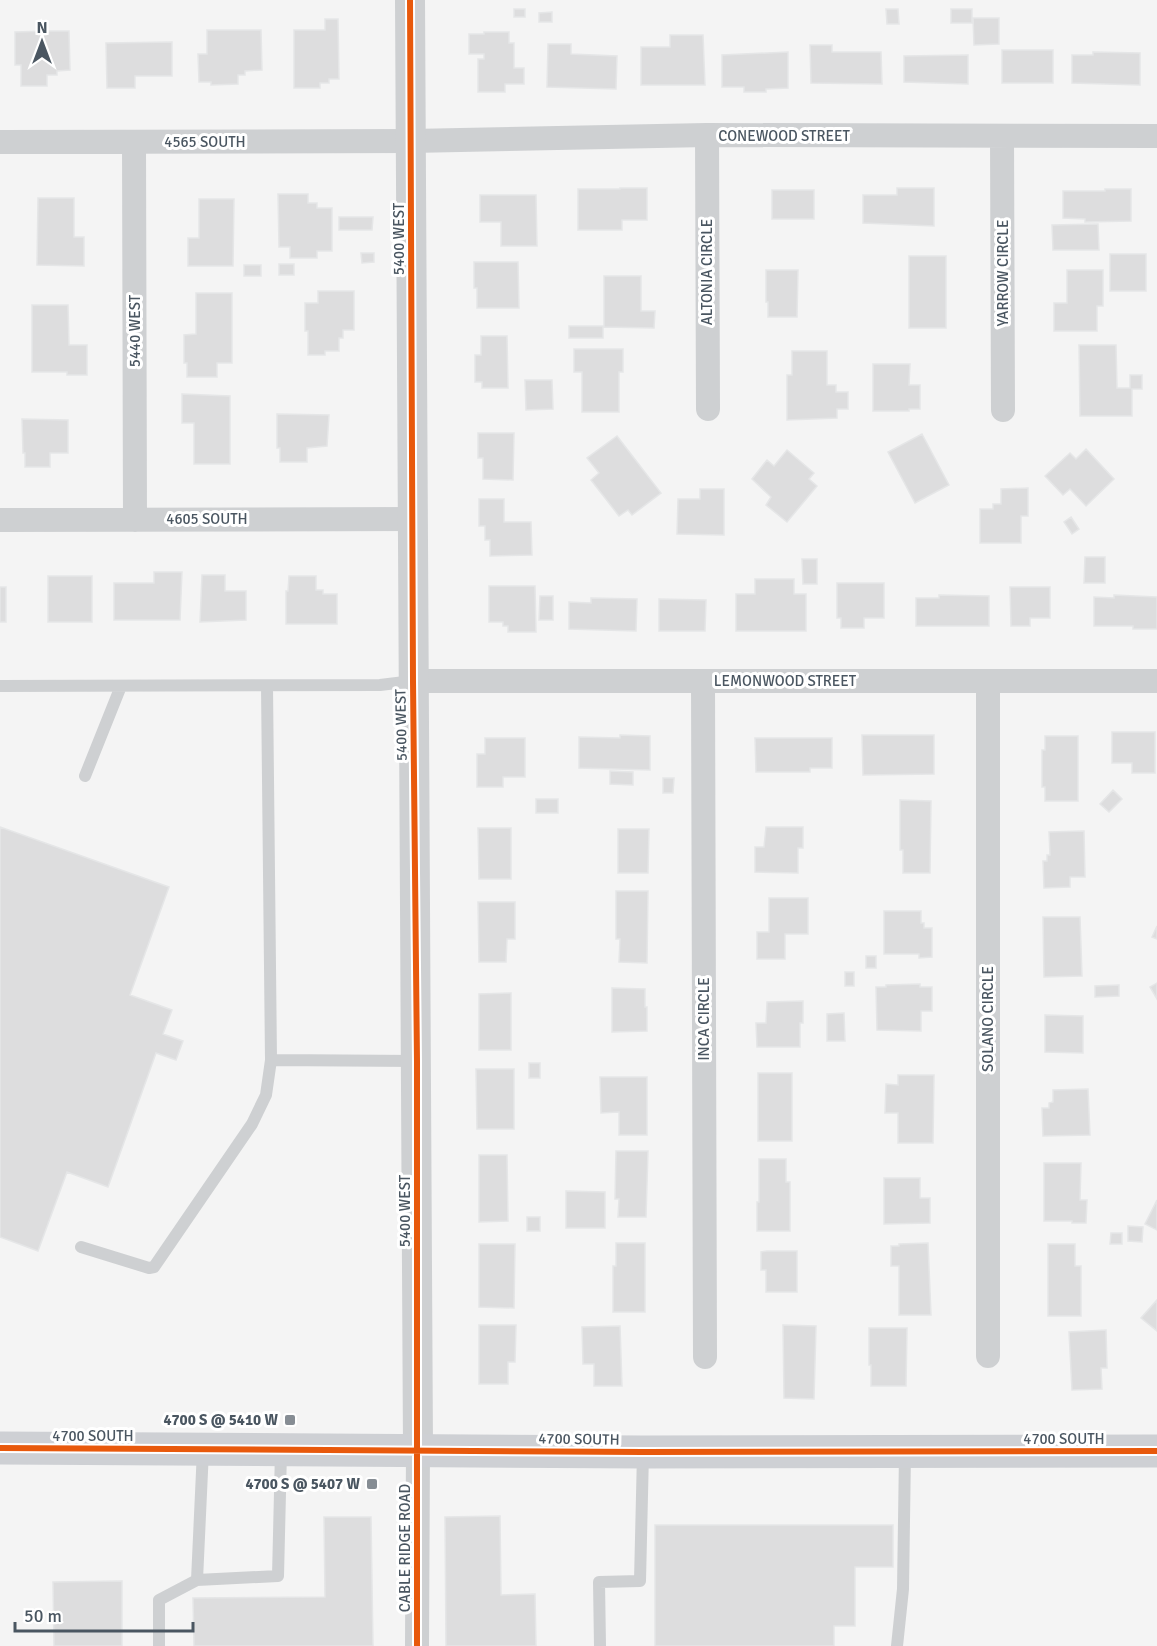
<svg xmlns="http://www.w3.org/2000/svg" width="1157" height="1646" viewBox="0 0 1157 1646" font-family="Signika,sans-serif">
<rect width="100%" height="100%" fill="#f4f4f4"/>
<path fill="#ddddde" stroke="#e5e6e7" stroke-width="1.5" d="M514 9H525V17H514Z
M886 9H898L899 24H887Z
M951 9H972V23H951Z
M552 12V22H539V13Z
M973 18H999V44L974 45Z
M325 19H338L339 79H329V83H320V88H294V30H325Z
M207 30H261L262 70 245 71V75H238V84L211 85V82H199L198 54H207Z
M48 31H69L70 70 57 71V75H47V86H21V65H15V32Z
M484 32H509V43H514V68H524V84H505V92H478V59H484V54H469V34H484Z
M670 35H703L705 85H641V47H670Z
M172 42V76H135V88H107L106 43Z
M548 44H571V54L617 56 616 89 547 87Z
M810 45H832V52H881L882 84 811 83Z
M1002 50H1053V83H1002Z
M788 52V88L766 89V92H744V87H722V55Z
M1093 52 1140 53V85L1072 83V55H1093Z
M968 55V84L904 82V56Z
M620 188H647V220H622V230H578V189H620Z
M897 188H934V226L863 223V195H897Z
M1105 189H1131V221L1085 222V219L1063 218V191H1105Z
M772 190H814V219H772Z
M278 194H308V203H317V208H332V251H317V258H290V247H279Z
M480 195H536L537 246H501V222H480Z
M38 198H74V237H84V266L37 265Z
M199 199H234L233 266H188V238H199Z
M339 217H373L372 230H339Z
M1098 224 1099 250H1053L1052 225Z
M361 253H374V262L362 263Z
M1110 254H1146V291H1110Z
M909 256H946V328H909Z
M474 262H518L519 308H477V288H474Z
M279 264H294V275H279Z
M244 265H261V276H244Z
M766 270H798L797 317H768V302H766Z
M1067 270H1103V306H1097V331H1054V303H1067Z
M604 276H641V311H655L654 328 604 327Z
M318 291H354V330H343V338H339V351H325V355H308V331H305V303H318Z
M196 293H232V363H217V377H187V363H184V335L196 334Z
M32 305H68L69 345H87V375H67V372H32Z
M569 326H603V338H569Z
M481 336H507L508 388H482V382H475V355H481Z
M1079 345H1116L1117 388H1130V375H1142V389H1132V416H1080Z
M574 349H623V372H619V412H582V372H574Z
M792 351H827V385H836V392H848V409H837V418L787 420V375H792Z
M873 364H910L909 385H920V409H909V411H873Z
M525 380H552L553 409 526 410Z
M182 394 230 396V464H194V423H182Z
M277 414 329 415 327 446 307 448V462H280V448H277Z
M22 419 68 420V453H50V467H25V453H23Z
M478 433H514L513 480 483 479V458H478Z
M922 434 949 485 915 503 888 452Z
M617 436 661 493 632 515 628 510 619 516 591 480 599 473 587 458Z
M1086 449 1114 479 1086 506 1070 489 1063 495 1045 476 1070 453 1076 459Z
M787 450 814 473 809 479 817 486 787 522 766 505 771 497 752 479 767 460 774 466Z
M1028 488V516H1021V543H980V509H993V504H1001V489Z
M700 489H724V535L677 534 678 499H700Z
M479 499H504V522H531L532 555 490 556V540H485V526H479Z
M1071 517 1079 529 1072 534 1064 522Z
M1085 557H1105V583H1084Z
M802 559H817V584H803Z
M154 572H182L180 620H114V583H154Z
M202 575H225V591H246V620L200 622Z
M48 576H92V622H48Z
M289 576H316V590H323V594H337V624H286V591H288Z
M755 579H794V594H806V631H736V594H755Z
M837 583H884V618H864V628H841V618H837Z
M489 586H535L536 632H508V626H503V622H489Z
M0 587H6V622H0Z
M1010 587H1050V618H1030V626H1011Z
M939 595 989 596V626H916V598H939Z
M1114 595 1157 597V629H1133V626H1094V597L1114 598Z
M540 596H553V620H539Z
M591 598 637 599 636 631 569 629V602L591 603Z
M659 599 706 600 705 631H659Z
M1112 732H1155V773H1132V763H1112Z
M620 735 650 736V770L579 768V737L620 738Z
M862 735H934V774L863 775Z
M1045 736H1078V801H1045V787H1042V750H1045Z
M485 738H525V777H503V787H477V754H485Z
M755 738H832V768H810V772H756Z
M610 771 633 772V785L610 784Z
M663 778H674L673 793H663Z
M1113 790 1122 799 1109 812 1100 804Z
M536 799H558V813H536Z
M900 800 931 801 930 873H903V850H900Z
M0 827 169 887 130 995 172 1010 163 1034 183 1041 176 1060 156 1053 108 1187 67 1172 38 1251 0 1237Z
M766 827H803V848H798V873L755 872V847H764Z
M478 828H511V879H479Z
M618 829H649L648 873H618Z
M1084 831 1085 877H1070V887L1044 888 1043 861H1047V855H1050L1049 832Z
M616 891H648L647 963 619 962 620 939H616Z
M769 898H808V934H785V959H757V932H769Z
M478 902H515V939H507L506 962H479Z
M884 911H921V923H924V928H932V957L919 958V954H884Z
M1043 917H1080L1082 976 1044 977Z
M1157 926V939L1152 937Z
M866 956H876V968H866Z
M845 972H854V986H845Z
M1157 983V999L1150 987Z
M920 984V987H932V1011H921V1031L877 1030 876 987H886V985Z
M1119 985V996L1095 997V986Z
M612 988 645 989V1007H647V1031L612 1032Z
M511 993V1050H479V994Z
M803 1001V1023H800V1047H757L756 1023H766L767 1002Z
M844 1013 845 1041H827V1014Z
M1045 1015 1083 1016V1053L1045 1052Z
M529 1063H540V1078H529Z
M476 1069H514V1129H477Z
M758 1073H792V1141H758Z
M898 1075H934L933 1143H898V1113H885L886 1084 898 1085Z
M600 1077H647V1135H619V1112L601 1113Z
M1088 1089 1090 1135 1043 1136 1042 1108H1049V1103L1053 1102V1090Z
M616 1151H648L646 1217H618L619 1199H615Z
M479 1155H507L508 1221 479 1222Z
M759 1159H786V1182H790V1231H757V1202H759Z
M1044 1163H1081L1080 1200H1087L1086 1223H1072V1221H1044Z
M884 1178H920V1198H930V1223L884 1224Z
M566 1191 605 1192V1228H566Z
M1157 1200V1230L1145 1224Z
M527 1217H540V1231H527Z
M1128 1226 1143 1227 1142 1242 1128 1241Z
M1111 1233H1122V1244H1110Z
M616 1243H645V1312H613V1266H616Z
M928 1243 931 1315H899V1266H891V1246H899V1244Z
M479 1244H515L514 1308 479 1307Z
M1048 1244H1075V1266H1081V1316H1048Z
M767 1251H797V1292H766V1270H761V1252Z
M1157 1300V1331L1141 1318Z
M479 1325H516L515 1362H508V1384H479Z
M783 1325 816 1326 814 1399 784 1398Z
M620 1326 622 1386H594V1364H583L582 1327Z
M869 1328H907L906 1386H871V1365H869Z
M1106 1330 1107 1368H1101L1102 1389 1072 1390 1069 1332Z
M500 1516 501 1595 535 1594 536 1646H446L445 1517Z
M324 1517H371L373 1646H194L193 1598 325 1597Z
M655 1525H893V1567H855V1626H834V1646H655Z
M122 1581V1646H54L53 1582Z"/>
<g fill="none" stroke-linecap="round" stroke-linejoin="round">
<path stroke="#ced0d2" stroke-width="12" d="M0 686 380 685 413 681
M85 776 121 686
M271 1060 417 1061
M81 1247 149 1268 154 1267 252 1124 266 1095 271 1060 267 686
M197 1580 278 1576 281 1451
M159 1646V1600L197 1580 203 1450
M600 1646 599 1582 640 1581 643 1453
M897 1646 903 1589 905 1453"/>
<path stroke="#ced0d2" stroke-width="24" d="M707 135 708 409
M1002 137 1003 410
M0 142 411 141 707 135 1157 136
M134 142 135 520
M0 520 413 519
M413 681H1157
M703 681 705 1357
M988 681V1356
M417 1646 418 1449"/>
<path stroke="#ced0d2" stroke-width="30" d="M410 0 418 1449"/>
<path stroke="#ced0d4" stroke-width="33" d="M0 1448 643 1452 1157 1451"/>
<defs>
<path id="cycleway" d="M410 0 413 681 417 1061V1646
M0 1448 643 1452 1157 1451"/>
</defs>
<use href="#cycleway" stroke="#fff" stroke-width="10"/>
<use href="#cycleway" stroke="#e8590c" stroke-width="6"/>
</g>
<g fill="#868d94" stroke="#fff" stroke-width="2">
<rect x="284" y="1414" width="12" height="12" rx="3"/>
<rect x="366" y="1478" width="12" height="12" rx="3"/>
</g>
<g text-anchor="middle" dominant-baseline="central" stroke-width="6" stroke-linejoin="round" paint-order="stroke">
<g font-size="15" fill="#4a5661" stroke="#fff">
<text x="784" y="136">CONEWOOD STREET</text>
<text x="205" y="142">4565 SOUTH</text>
<text transform="translate(399 239) rotate(-90)">5400 WEST</text>
<text transform="translate(707 272) rotate(-90)">ALTONIA CIRCLE</text>
<text transform="translate(1003 273) rotate(-90)">YARROW CIRCLE</text>
<text transform="translate(135 331) rotate(-90)">5440 WEST</text>
<text x="207" y="519">4605 SOUTH</text>
<text x="785" y="681">LEMONWOOD STREET</text>
<text transform="translate(401 725) rotate(-91)">5400 WEST</text>
<text transform="translate(704 1019) rotate(-90)">INCA CIRCLE</text>
<text transform="translate(988 1019) rotate(-90)">SOLANO CIRCLE</text>
<text transform="translate(405 1211) rotate(-90)">5400 WEST</text>
<text x="93" y="1436">4700 SOUTH</text>
<text transform="translate(579 1439) rotate(1)">4700 SOUTH</text>
<text x="1064" y="1439">4700 SOUTH</text>
<text transform="translate(405 1548) rotate(-90)">CABLE RIDGE ROAD</text>
</g>
<g font-size="15" font-weight="bold" fill="#4a5661" stroke="#fff" text-anchor="end">
<text x="278" y="1420">4700 S @ 5410 W</text>
<text x="360" y="1484">4700 S @ 5407 W</text>
</g>
</g>
<g transform="translate(42 42)" stroke="#ffffff" stroke-width="4.5" paint-order="stroke">
<path d="M0-4.5L10 22L0 15L-10 22Z" fill="#4a5661"/>
<text y="-9" font-size="16" font-weight="bold" text-anchor="middle" fill="#4a5661">N</text>
</g>
<path d="M15 1622v9h178v-9" fill="none" stroke="#4a5661" stroke-width="3"/>
<text x="24" y="1622" font-size="18" fill="#4a5661" stroke="#ffffff" stroke-width="4.5" paint-order="stroke">50 m</text>
</svg>
